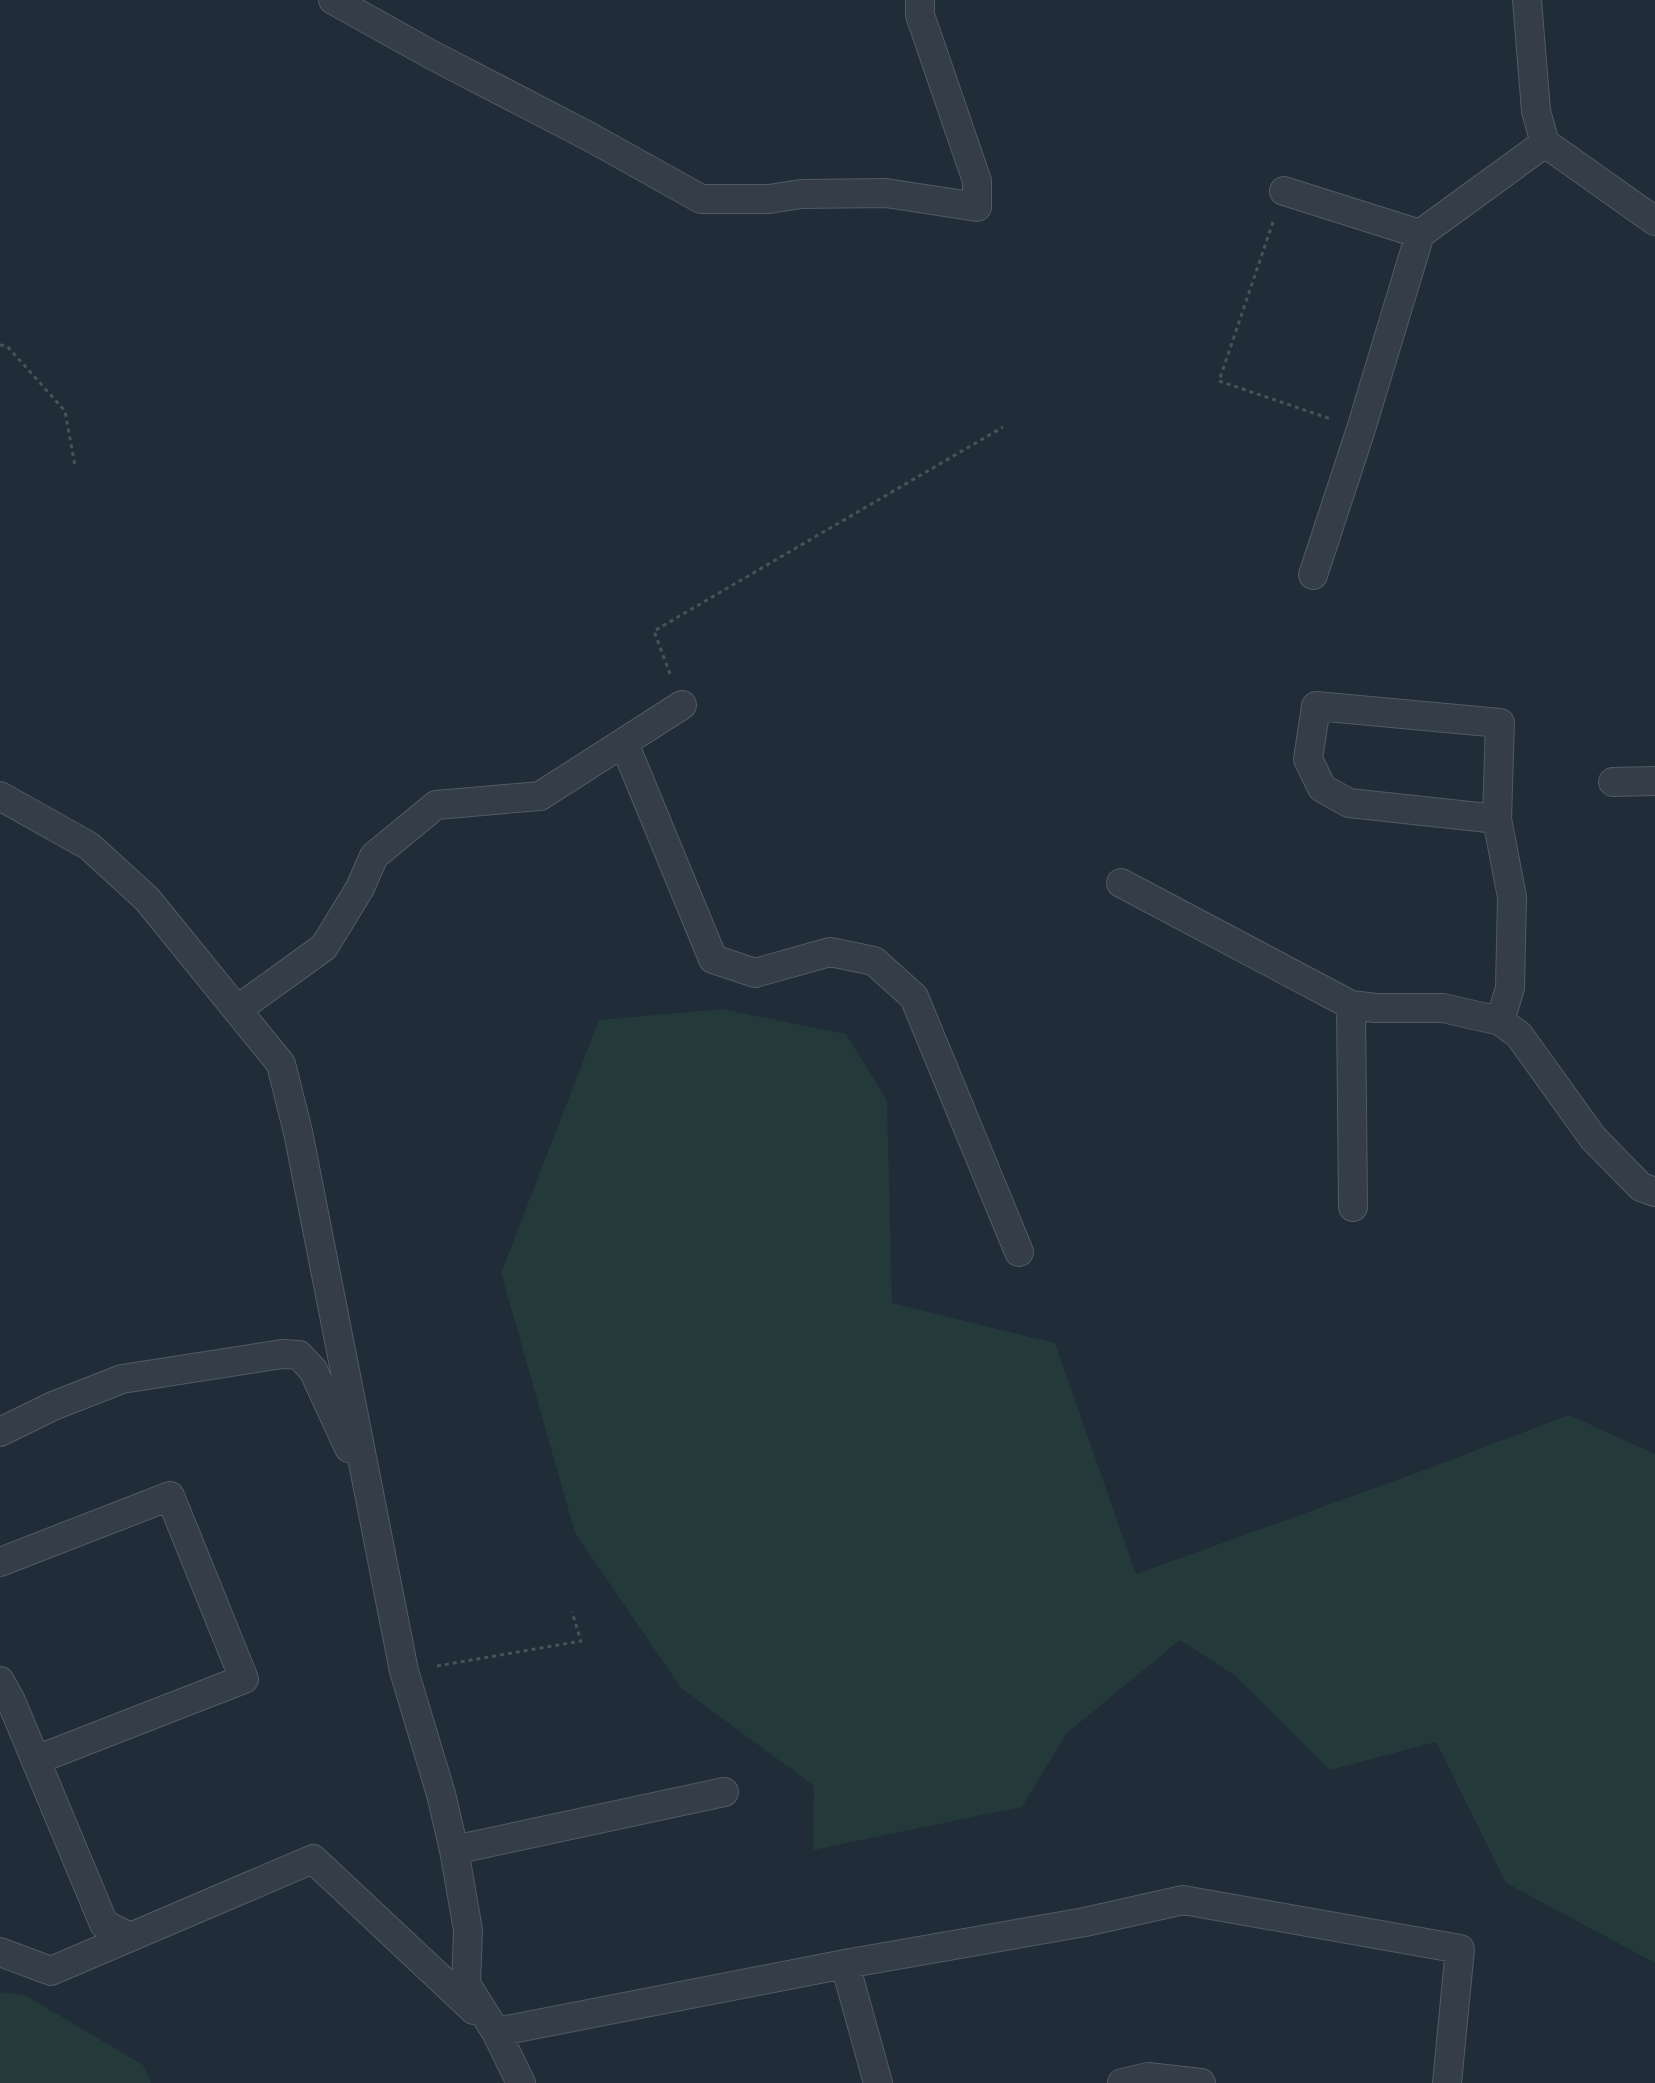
<svg xmlns="http://www.w3.org/2000/svg" width="1655" height="2083" viewBox="0 0 1655 2083" font-family="Commissioner,sans-serif">
<rect width="100%" height="100%" fill="#202c38"/>
<path fill="#23393a" d="M722 1009 846 1034 887 1100 892 1303 1055 1343 1136 1574 1416 1473 1569 1415 1655 1454V1963L1506 1883 1436 1742 1330 1770 1234 1675 1180 1640 1067 1733 1022 1807 813 1850 814 1786 681 1688 575 1533 501 1273 599 1020Z
M0 1992 25 1995 143 2065 151 2083H0Z"/>
<g fill="none" stroke-linecap="round" stroke-linejoin="round">
<defs>
<path id="minor" d="M333 0 432 55 590 137 701 199H769L801 194 886 193 977 207V181L920 15V0
M1527 0 1536 111 1545 143 1655 221
M1284 191 1420 234
M1313 575 1361 429 1420 234 1545 143
M624 743 713 959 755 973 830 952 874 961 914 997 1019 1252
M1613 782 1655 781
M0 796 89 846 147 899 281 1064 298 1132 404 1671 441 1794 454 1850 468 1930 466 1984 496 2032 521 2083
M1497 819 1349 803 1322 788 1308 759 1316 706 1500 723 1497 819 1512 897 1510 988 1500 1021
M1121 883 1351 1005 1376 1008H1443L1500 1021 1519 1035 1593 1138 1641 1187 1655 1192
M1351 1005 1353 1207
M238 1009 324 947 360 888 374 856 436 805 540 796 682 705
M0 1432 53 1406 122 1379 282 1354 299 1355 313 1370 349 1448
M0 1562 170 1496 244 1679 36 1760
M0 1681 11 1701 104 1924 130 1937
M454 1850 724 1792
M0 1952 51 1971 313 1859 474 2010
M845 1964 878 2083
M496 2032 845 1964 1085 1922 1183 1900 1460 1949 1447 2083
M1122 2083 1148 2077 1201 2083"/>
</defs>
<use href="#minor" stroke="#515b66" stroke-width="30"/>
<path stroke="#425658" stroke-width="3" stroke-dasharray="4 4" stroke-linecap="butt" d="M1273 222 1219 381 1331 419
M0 345 7 346 65 411 75 466
M670 674 654 631 1003 427
M437 1666 581 1641 572 1612"/>
<use href="#minor" stroke="#343d48" stroke-width="28"/>
</g>
</svg>
